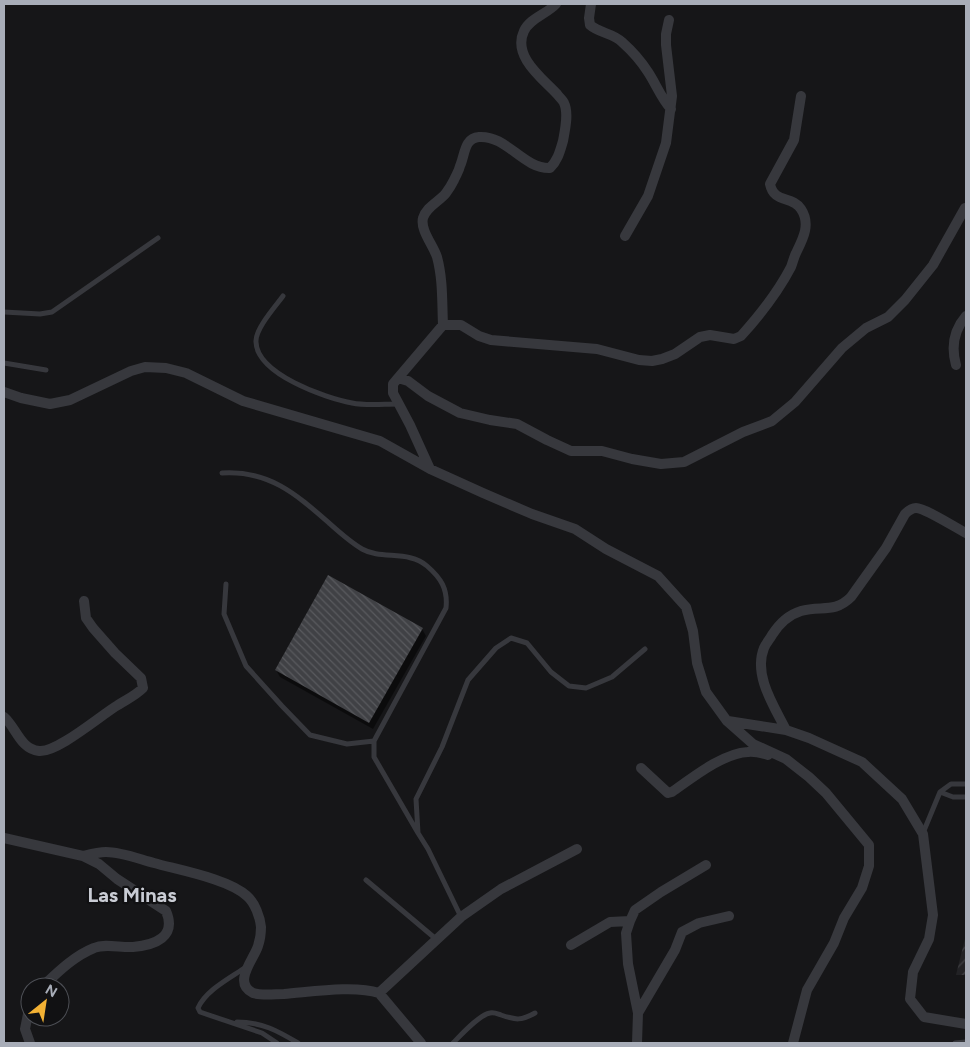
<svg xmlns="http://www.w3.org/2000/svg" width="970" height="1047" viewBox="0 0 970 1047" font-family="Figtree,sans-serif">
<defs>
<pattern id="industrial-furrows" width="10" height="10" patternUnits="userSpaceOnUse" patternTransform="scale(1.25)"><rect width="10" height="10" fill="#222225"/><path d="M-1 1l2-2M0 10L10 0M9 11l2-2" fill="none" stroke="#3f3f43"/></pattern>
<pattern id="building-back-hatch" width="6" height="6" patternUnits="userSpaceOnUse" patternTransform="scale(1.25)"><rect width="6" height="6" fill="#404145"/><path d="M-1 5l2 2M0 0l6 6M5-1l2 2" fill="none" stroke="#595a5e"/></pattern>
</defs>
<rect width="100%" height="100%" fill="#161618"/>
<path fill="url(#industrial-furrows)" d="M966 935V975H956Z"/>
<path fill="#0007" d="M422 629 426 636 373 729 280 677 276 670Z"/>
<path fill="url(#building-back-hatch)" d="M328 575 423 628 369 723 275 670Z"/>
<g fill="none" stroke-linecap="round" stroke-linejoin="round">
<path stroke="#37383d" stroke-width="5" d="M283 296C275 307 255 329 256 342 257 374 325 398 352 403 366 406 383 404 398 404
M4 312 40 314 52 312 158 238
M4 363 46 370
M222 473C269 470 296 494 329 523 339 532 350 542 362 549 381 560 409 550 427 566 441 578 448 589 446 608L374 741V757L418 833
M226 584 224 614 246 666 282 706 310 735 347 744 374 741
M940 792 951 784H966
M923 833 940 792 953 797H966
M366 880 436 939
M461 917 428 849 418 833 416 799 442 747 468 680 496 648 511 638 527 643 551 672 569 686 586 688 612 677 645 649
M246 967C230 978 206 990 198 1008L200 1012 262 1033 277 1043
M237 1022C262 1022 278 1031 298 1043
M453 1043C461 1035 479 1015 490 1013 494 1012 498 1014 501 1015 516 1020 521 1021 535 1013
M955 1043 966 1042"/>
<path stroke="#37383d" stroke-width="10" d="M591 4 589 18 590 25C599 33 613 33 622 42 631 50 641 61 648 72 656 84 661 98 671 109
M625 236 648 196 666 143 672 96 666 45V34L669 20
M443 325H461L479 336 491 340 597 349 639 360 652 361 662 359 675 354 700 337 710 335 734 339 741 336C760 315 778 292 791 267 793 262 794 257 796 253 803 239 811 224 801 209 792 195 774 204 770 184L794 140 801 96
M956 365C951 347 954 330 966 316
M398 378 443 325C442 302 443 279 437 257 433 245 420 230 423 218 426 207 440 201 446 193 449 189 452 184 454 180 456 175 459 171 460 166 465 155 464 138 479 137 507 135 523 169 550 168 558 160 560 151 563 141 565 130 569 113 564 103 563 100 559 97 557 94 542 78 512 56 524 31 530 18 547 14 556 4
M4 392 21 398 50 404 70 400 131 371 145 367 166 368 186 373 243 401 380 441 430 469 483 493 532 514 575 529 606 549 658 576 686 607 693 631 697 663 706 692 727 721 753 744 786 759 809 777 826 793 869 845V866L862 888 844 918 834 943 807 990 793 1043
M430 469 410 425 393 393V384L398 378 408 381 428 396 460 413 490 420 517 424 547 440 571 451H602L632 459 661 464 684 462 743 432 772 421 795 402 842 348 866 328 888 317 905 300 933 265 965 208
M4 717C16 727 20 749 39 751 57 753 101 715 118 705 127 699 135 696 143 688L141 678 115 653 93 628 86 618 84 601
M728 721 786 730 809 738 862 762 902 799 923 834 933 915 929 939 913 972 910 999 924 1017 966 1024
M786 730C774 706 753 675 764 648 766 643 770 639 772 635 779 624 788 615 801 611 821 605 834 614 851 597L886 548 905 514C908 511 911 508 916 508 925 508 956 528 966 533
M641 768 668 793 672 792C692 778 723 753 748 752 754 751 761 753 768 755
M4 838 83 856 99 864 117 879 166 911C177 937 155 945 133 947 121 948 105 943 94 948 74 956 58 972 42 987
M83 856C91 854 99 852 106 852 121 852 139 859 154 863 179 870 229 879 247 896 255 903 260 917 261 927 261 933 260 940 258 946 254 959 232 983 253 993 262 996 275 994 284 994 311 992 354 985 379 993L421 1043
M571 945 610 922 630 921
M379 993 461 917 501 889 577 849
M30 1004 25 1029 30 1043
M638 1013 675 950 682 932 699 923 729 916
M637 1043 638 1013 628 964 626 933 630 921 635 910 661 892 706 865"/>
</g>
<g text-anchor="middle" dominant-baseline="central" stroke-width="4.5" stroke-linejoin="round" paint-order="stroke">
<g font-size="20" font-weight="bold" fill="#c9ccd4" stroke="#111113">
<text x="132" y="895">Las Minas</text>
</g>
</g>
<rect width="970" height="1047" fill="none" stroke="#a8adb8" stroke-width="10"/>
<g transform="translate(45 1002) rotate(30)"><circle r="24" fill="#111113" stroke="#4d4f55"/>
<path d="M0-4L9 19L0 12L-9 19Z" fill="#f2b134"/>
<text y="-8" font-size="14" font-weight="bold" text-anchor="middle" fill="#a8adb8">N</text>
</g>
</svg>
